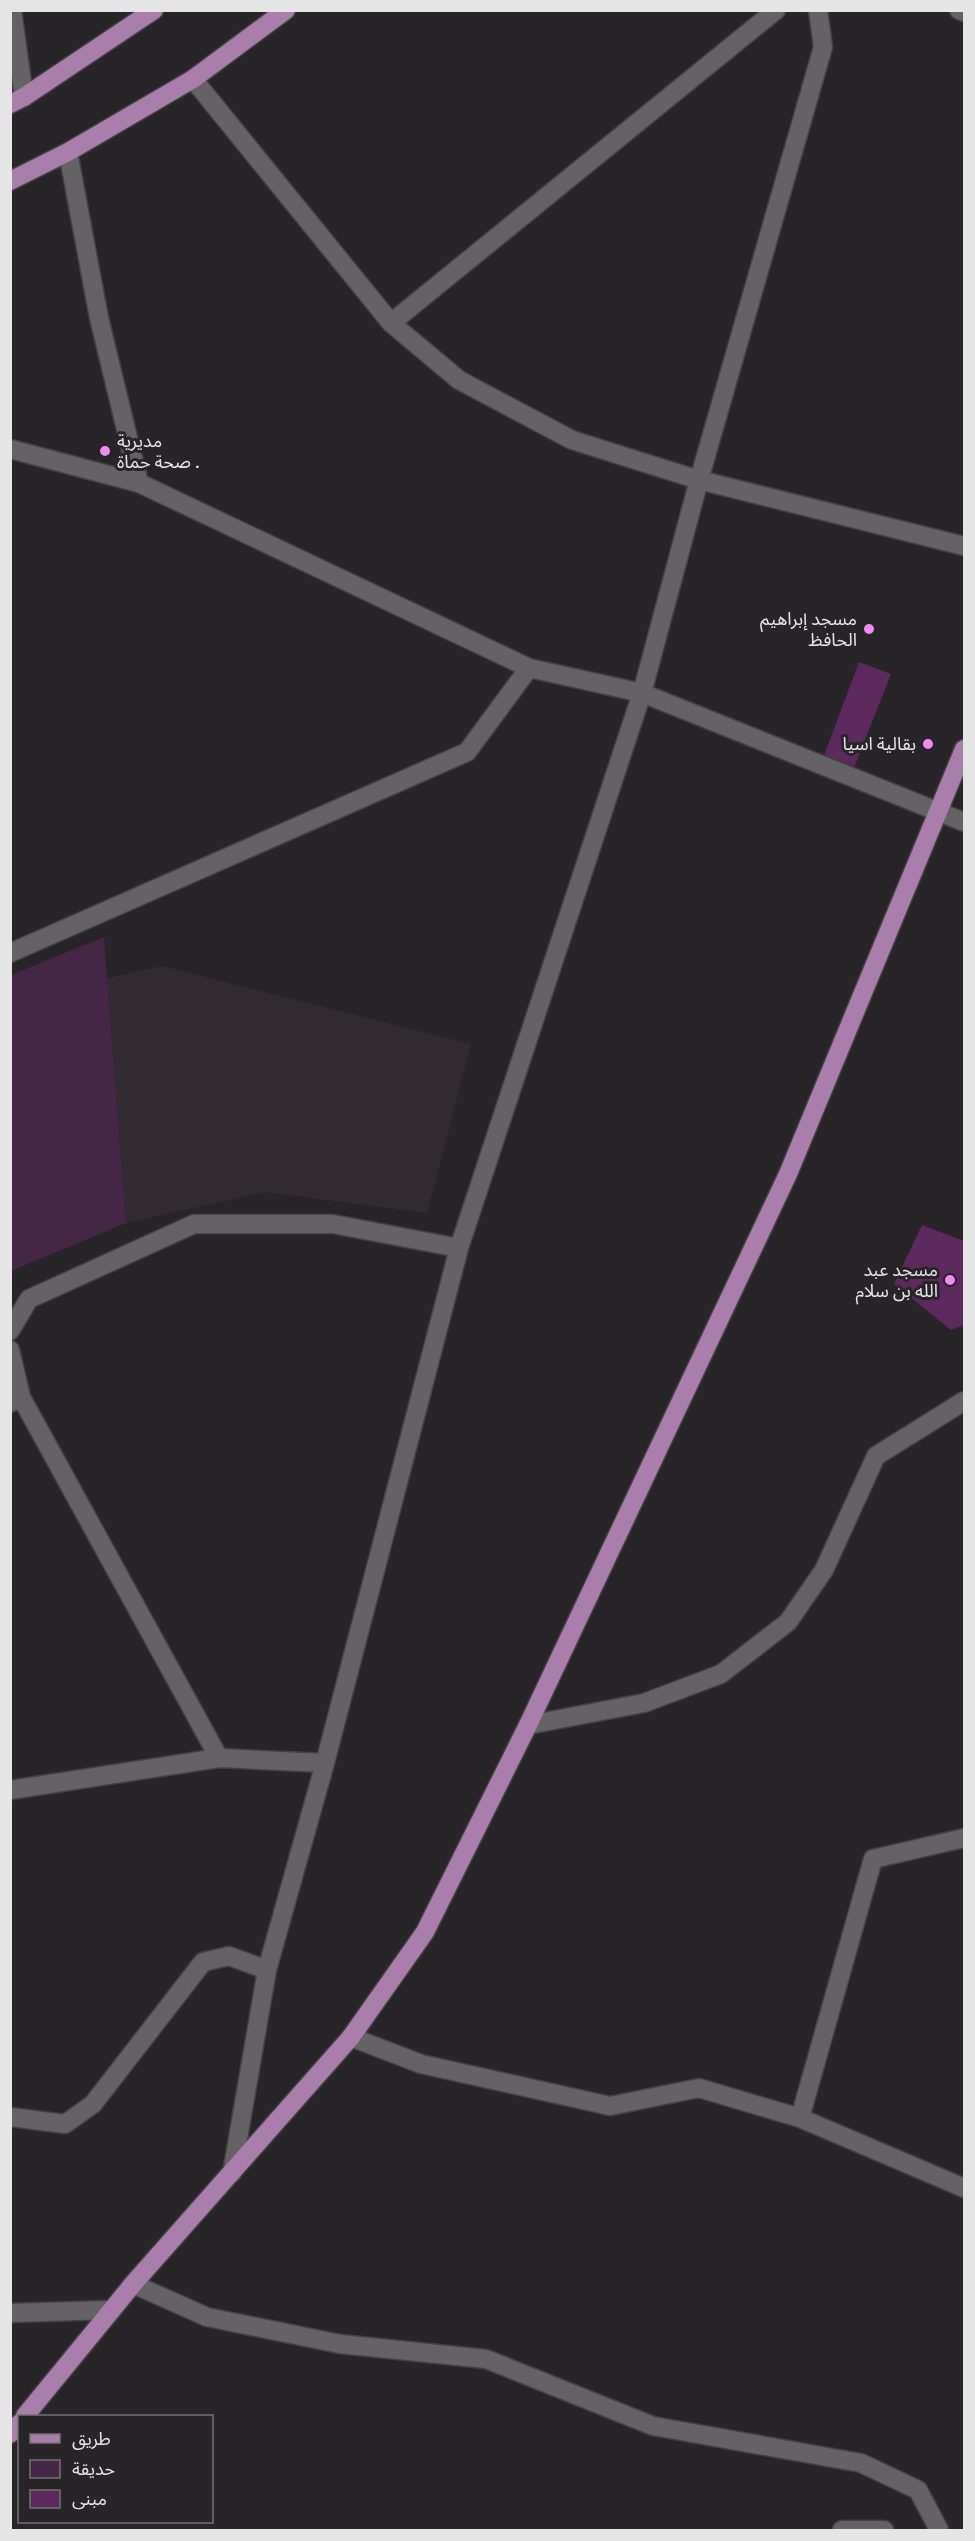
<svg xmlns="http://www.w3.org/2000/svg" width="975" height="2541" viewBox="0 0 975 2541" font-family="Signika,'Noto Sans Arabic',sans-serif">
<rect width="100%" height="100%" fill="#272527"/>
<path fill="#322b32" d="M162 966 471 1044 427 1213 265 1192 126 1223 107 978Z"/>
<path fill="#442744" d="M104 937 126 1223 11 1271V975Z"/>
<path fill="#5c295d" d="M859 662 891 674 848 783 817 774Z
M922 1225 964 1241V1325L951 1330 894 1284Z"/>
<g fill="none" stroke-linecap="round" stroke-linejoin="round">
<defs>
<path id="minor" d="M12 10 24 97
M959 10 964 12
M193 79 391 323 459 380 572 440 699 480 964 546
M68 152 99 318 139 483
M391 323 776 10
M10 449 139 483 529 668 642 693 964 822
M10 953 467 752 529 668
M10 1331 29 1299 194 1224H333L459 1248
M10 1350 21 1397
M10 1403 21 1397 219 1758
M528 1725 644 1703 721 1674 788 1622 824 1570 876 1456 964 1401
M10 1790 219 1758 325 1763
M351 2037 421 2064 610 2106 699 2088 800 2118 964 2188
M10 2117 65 2124 93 2104 203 1962 229 1956 267 1970
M800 2118 873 1859 964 1838
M232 2173 267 1970 325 1763 459 1248 642 693 699 480 823 47 818 10
M133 2284 207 2317 340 2344 486 2359 653 2426 861 2463 918 2490 939 2530
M10 2313 112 2310
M842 2530H884"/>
<path id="major" d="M10 104 24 97 154 10
M10 181 68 152 193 79 286 10
M25 2416 133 2284 351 2037 425 1932 528 1725 788 1174 964 749
M10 2434 20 2423"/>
</defs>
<use href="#minor" stroke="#434243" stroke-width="21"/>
<use href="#major" stroke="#434243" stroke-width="21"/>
<use href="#minor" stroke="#646264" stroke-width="18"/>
<use href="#major" stroke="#aa7eaa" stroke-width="18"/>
</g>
<g fill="#f28af3" stroke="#272527" stroke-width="2">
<circle cx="105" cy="451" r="6"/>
<circle cx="869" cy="629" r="6"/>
<circle cx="928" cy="744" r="6"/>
<circle cx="950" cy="1280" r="6"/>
</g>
<g text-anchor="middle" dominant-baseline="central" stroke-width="6" stroke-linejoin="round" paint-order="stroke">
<g font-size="18" fill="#e6e5e6" stroke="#272527" text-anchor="end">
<text x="117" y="441" text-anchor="start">مديرية<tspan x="117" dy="21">صحة حماة .</tspan></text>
<text x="857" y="619">مسجد إبراهيم<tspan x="857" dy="21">الحافظ</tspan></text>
<text x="916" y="744">بقالية اسيا</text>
<text x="938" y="1270">مسجد عبد<tspan x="938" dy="21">الله بن سلام</tspan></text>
</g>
</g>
<rect width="975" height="2541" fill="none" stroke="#e6e5e6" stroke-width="24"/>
<rect x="18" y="2415" width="195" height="108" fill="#272527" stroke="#737273" stroke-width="1.5"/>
<rect x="30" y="2434" width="30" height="9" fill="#aa7eaa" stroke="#737273" stroke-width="1.5"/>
<text x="72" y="2445" font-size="18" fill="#e6e5e6">طريق</text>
<rect x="30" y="2460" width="30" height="18" fill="#442744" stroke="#737273" stroke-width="1.5"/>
<text x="72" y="2475" font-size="18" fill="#e6e5e6">حديقة</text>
<rect x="30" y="2490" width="30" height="18" fill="#5c295d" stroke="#737273" stroke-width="1.5"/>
<text x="72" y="2505" font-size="18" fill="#e6e5e6">مبنى</text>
</svg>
